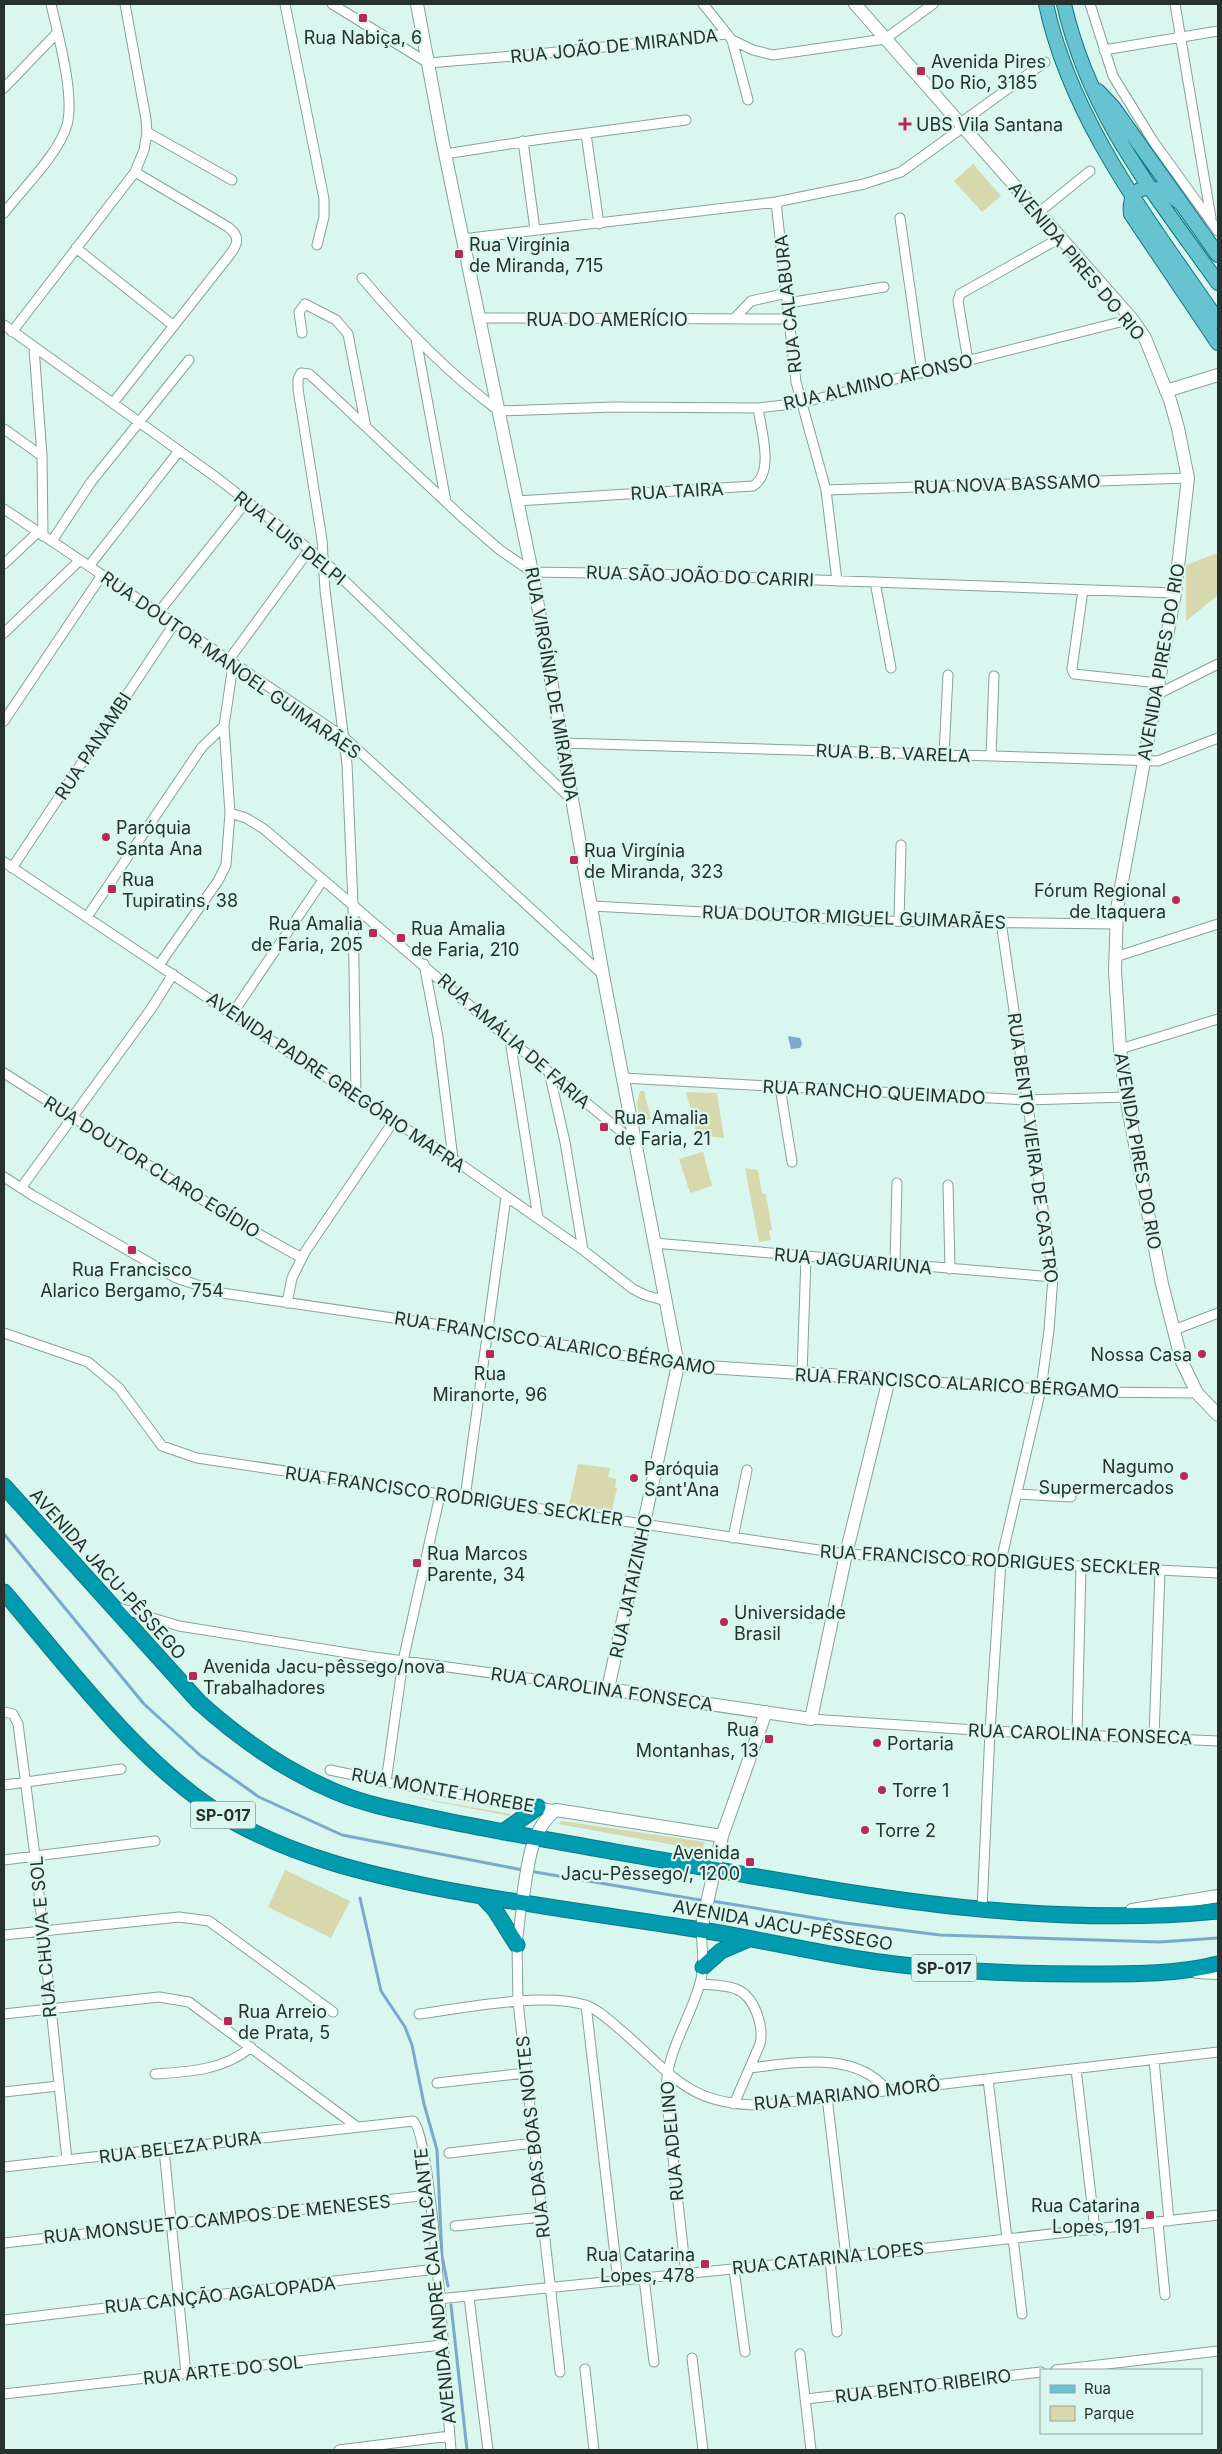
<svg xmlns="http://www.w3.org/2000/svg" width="1222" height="2454" viewBox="0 0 1222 2454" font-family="Inter,sans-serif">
<rect width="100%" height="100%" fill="#d9f7ef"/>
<path fill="#d7d8ae" d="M973 164 1001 196 982 212 954 181Z
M1218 553V595L1186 621V565Z
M640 1091H644L651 1119 640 1122 637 1103Z
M686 1092 717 1093 724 1138 703 1136 701 1129 696 1130Z
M703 1152 712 1186 690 1193 679 1159Z
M745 1168 758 1170 762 1193 766 1194 772 1230 769 1231 771 1240 759 1242Z
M578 1464 610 1468 608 1477 616 1479 615 1488H617L612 1511 569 1505Z
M397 1794 511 1814 509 1816Z
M562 1821 705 1842 702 1850 558 1824Z
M285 1870 350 1901 331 1938 268 1907Z"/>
<path fill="#7ba8cd" d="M788 1036 800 1038 802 1044 800 1048 791 1049Z"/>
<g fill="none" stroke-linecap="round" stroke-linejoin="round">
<path stroke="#7ba8cd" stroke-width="3" d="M4 1534 144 1704 201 1756 259 1797 342 1835 523 1870
M529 1871 706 1901
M360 1898 381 1991 405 2027 412 2045 424 2104 437 2150 442 2256 448 2286
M712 1901 845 1923 940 1935 1160 1942 1218 1938
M451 2305 467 2450"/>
<defs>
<path id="street" d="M285 4 324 199V217L317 245
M332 4 428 63 538 54 726 34
M703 4 732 40 753 50 773 55 885 39 933 4
M1090 4 1113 76 1153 141 1218 231
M1175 4 1211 218
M732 40 748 100
M1104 50 1218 31
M4 88 57 33
M959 124 1045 62
M147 132 232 180
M586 134 599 224
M523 141 535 230
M445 154 535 140 686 120
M776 202 796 382 826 490 837 581
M4 213C23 188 58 155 67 125 75 95 58 35 51 4
M1038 213 1090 171
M900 218 922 373
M462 239 776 202 864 184 901 172 962 128
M76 248 174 326
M362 278C403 327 448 373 499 411L614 407 758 408 801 403 1132 319
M788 303 884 287
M479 318 788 319
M734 319 751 301 787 293
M4 325 217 478 323 560 572 800
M12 332 135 172 144 150 147 132 146 119 125 4
M302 333 299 312 305 304 336 320 348 334 366 427
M416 339 446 502
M34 348 42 456 43 536
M968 361 958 301 960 294 1060 238
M113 403 228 257C237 246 242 237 228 227L135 172
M4 429 42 456
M826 490 1188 478
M517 501 753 486C775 473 761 430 758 408
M4 509 345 738 603 975
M52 541 91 482 189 360
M4 564 38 532
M89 566 179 451
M875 582 891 668
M1083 590 1072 669 1074 674 1159 683
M158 613 246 502
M4 633 80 560
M228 661 309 550
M1156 695 1218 664
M4 721 102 575
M563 743 1158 761 1218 738
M944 754 948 675
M991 756 994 676
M230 813 246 818 264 829 510 1040 634 1142
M4 862 332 1081 453 1159 583 1250 633 1289 645 1295 666 1301
M12 868 174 624
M592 906 871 921 1116 924
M87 917 202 747 224 726
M899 921 901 845
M1115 957 1218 924
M424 964 438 1037 453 1159
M159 965 218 881 226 865 230 813 224 726 233 665
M232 1014 323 880
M510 1040 538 1218
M1120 1049 1218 1019
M549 1072 565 1142 583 1250
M4 1073 239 1223 302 1258
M623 1078 1026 1100 1126 1097
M780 1087 792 1162
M356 1096 353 904 347 764 325 590 322 540 298 389V379L301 373 309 374 316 380 463 518 500 550 532 572 655 574 1175 593
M4 1177 32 1195 176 1278 222 1293 489 1332 678 1365
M948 1185 950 1269
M21 1188 151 1009 173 974
M654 1243 1053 1277
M895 1263 897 1183
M287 1303 292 1278 305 1252 393 1122
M1174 1330 1218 1313
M4 1333 88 1362 119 1388 162 1446 197 1458 846 1554 1218 1573
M802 1375 806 1257
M889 1379 1088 1392 1197 1393
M1017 1494 1071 1497
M465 1498 506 1197
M733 1538 747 1470
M116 1607 179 1626 367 1656 608 1689
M4 1712 13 1714 18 1724 35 1856 67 2160
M811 1719 990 1731 1218 1741
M1077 1734 1081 1567
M1154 1737 1160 1571
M330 1770 386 1782 556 1810
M386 1782 403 1661 440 1495
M4 1785 121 1769
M4 1860 155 1841
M522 1902 517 1945 518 2002 560 2372
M982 1910 990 1731 1001 1561 1041 1389 1049 1330 1053 1277 1001 922
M4 1935 179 1917 209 1921 333 2012
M700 1984C711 1985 726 1985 736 1989 755 1996 764 2027 760 2044L734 2104
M586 2005 618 2281
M4 2014 159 1997 189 2002 356 2126
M419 2014C463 2008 543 1992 585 2005 598 2009 611 2022 622 2031 674 2076 689 2106 764 2105L1218 2052
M1154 2060 1169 2221
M750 2068C794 2063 855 2050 887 2090
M1076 2069 1095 2230
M155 2074C188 2072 225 2070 251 2047
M988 2079 1007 2239
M437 2083 525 2073
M4 2092 58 2086
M827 2097 846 2257
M164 2149 186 2374
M449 2153 534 2143
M4 2167 413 2121C433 2135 447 2408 451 2450
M1158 2223 1165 2295
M455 2226 542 2217
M1013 2238 1022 2314
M4 2243 429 2195
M830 2259 837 2332
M734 2269 745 2352
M686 2274 666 2095C665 2052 689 2023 700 1983 705 1966 702 1947 701 1930
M644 2278 654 2362
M469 2297 488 2450
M438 2299 830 2259 1218 2215
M4 2320 436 2269
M800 2354 811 2450
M692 2358 703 2450
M585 2369 594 2450
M1056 2370 1218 2351
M4 2394 442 2345
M806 2399 1041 2372
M339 2450 450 2436"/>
<path id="secondary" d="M417 4 443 144 532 572 603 975 678 1365 608 1689 811 1719 846 1554 889 1379 678 1365
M855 4 1132 319 1145 338 1170 400 1178 428 1188 478 1175 593 1117 909 1115 971 1120 1049 1126 1097 1147 1208 1162 1284 1182 1362 1197 1393 1218 1415
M1166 391 1218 375
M522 1902C528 1870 528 1831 556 1810L722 1836
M1132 1910 1218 1896
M701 1930 722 1836 766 1712
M1197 1972 1218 1973"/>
<path id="primary" d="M1046 4C1071 122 1151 223 1218 321
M1064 4C1090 117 1153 191 1218 283
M1098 91 1113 107 1218 255
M1178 201C1160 186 1127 178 1131 214L1218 343"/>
<path id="highway" d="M4 1486 199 1702C240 1739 284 1770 336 1792 367 1805 400 1811 433 1818 494 1831 555 1841 616 1852 815 1886 1015 1931 1218 1911
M4 1592C72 1671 143 1770 234 1822 297 1857 367 1874 437 1888 520 1904 604 1915 688 1928 745 1936 802 1950 859 1959 933 1971 1010 1974 1085 1974 1130 1974 1174 1975 1218 1964
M503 1832 538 1807
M483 1897 495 1910 517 1945
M703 1967 721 1951 749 1939"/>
</defs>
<use href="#street" stroke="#86a29a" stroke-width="11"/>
<use href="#secondary" stroke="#86a29a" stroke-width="14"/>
<use href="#primary" stroke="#0e7682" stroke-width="16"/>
<use href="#highway" stroke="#0e7682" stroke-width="17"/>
<use href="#street" stroke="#fff" stroke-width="9"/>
<use href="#secondary" stroke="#fff" stroke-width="12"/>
<use href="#primary" stroke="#66c3cf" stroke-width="14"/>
<use href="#highway" stroke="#009baf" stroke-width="15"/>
</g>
<g fill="#b82959" stroke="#d9f7ef" stroke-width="2">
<rect x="358" y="13" width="10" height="10" rx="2.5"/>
<rect x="916" y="66" width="10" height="10" rx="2.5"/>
<path d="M902.5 116.5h5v5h5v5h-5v5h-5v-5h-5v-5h5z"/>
<rect x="454" y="249" width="10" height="10" rx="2.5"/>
<circle cx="106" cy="837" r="5"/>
<rect x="569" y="855" width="10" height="10" rx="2.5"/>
<rect x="107" y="884" width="10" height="10" rx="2.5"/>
<circle cx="1176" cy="900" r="5"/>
<rect x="368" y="928" width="10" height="10" rx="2.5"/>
<rect x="396" y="933" width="10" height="10" rx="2.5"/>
<rect x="599" y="1122" width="10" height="10" rx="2.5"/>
<rect x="127" y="1245" width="10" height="10" rx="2.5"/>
<rect x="485" y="1349" width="10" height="10" rx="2.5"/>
<circle cx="1202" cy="1354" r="5"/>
<circle cx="1184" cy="1476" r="5"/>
<circle cx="634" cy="1478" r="5"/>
<rect x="412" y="1558" width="10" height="10" rx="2.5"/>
<circle cx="724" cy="1622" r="5"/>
<rect x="188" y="1671" width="10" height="10" rx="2.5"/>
<rect x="764" y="1734" width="10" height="10" rx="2.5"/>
<circle cx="877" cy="1743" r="5"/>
<circle cx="882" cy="1790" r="5"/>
<circle cx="865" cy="1830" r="5"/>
<rect x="745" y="1857" width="10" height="10" rx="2.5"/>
<rect x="223" y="2016" width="10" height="10" rx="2.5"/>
<rect x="1145" y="2210" width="10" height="10" rx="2.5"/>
<rect x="700" y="2259" width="10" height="10" rx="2.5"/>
</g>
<g text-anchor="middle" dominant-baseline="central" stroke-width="4.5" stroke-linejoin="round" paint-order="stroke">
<g fill="#d9f7ef" stroke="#5c6d69" stroke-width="1">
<rect x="190.5" y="1801.5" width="65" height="27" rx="4"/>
<rect x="911.5" y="1954.5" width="65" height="27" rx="4"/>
</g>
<g font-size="16" font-weight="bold" fill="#27322f">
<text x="223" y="1815">SP-017</text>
<text x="944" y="1968">SP-017</text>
</g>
<g font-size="18" fill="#27322f" stroke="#d9f7ef" text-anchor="start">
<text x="363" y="37" text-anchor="middle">Rua Nabiça, 6</text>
<text x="931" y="61">Avenida Pires<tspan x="931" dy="21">Do Rio, 3185</tspan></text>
<text x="916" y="124">UBS Vila Santana</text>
<text x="469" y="244">Rua Virgínia<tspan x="469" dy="21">de Miranda, 715</tspan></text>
<text x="116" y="827">Paróquia<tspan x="116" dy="21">Santa Ana</tspan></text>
<text x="584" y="850">Rua Virgínia<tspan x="584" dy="21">de Miranda, 323</tspan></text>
<text x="122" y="879">Rua<tspan x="122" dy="21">Tupiratins, 38</tspan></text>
<text x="1166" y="890" text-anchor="end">Fórum Regional<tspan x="1166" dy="21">de Itaquera</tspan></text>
<text x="363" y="923" text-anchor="end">Rua Amalia<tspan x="363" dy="21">de Faria, 205</tspan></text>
<text x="411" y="928">Rua Amalia<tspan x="411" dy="21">de Faria, 210</tspan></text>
<text x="614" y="1117">Rua Amalia<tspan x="614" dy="21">de Faria, 21</tspan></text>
<text x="132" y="1269" text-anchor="middle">Rua Francisco<tspan x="132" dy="21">Alarico Bergamo, 754</tspan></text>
<text x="1192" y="1354" text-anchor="end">Nossa Casa</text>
<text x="490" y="1373" text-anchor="middle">Rua<tspan x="490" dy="21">Miranorte, 96</tspan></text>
<text x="1174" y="1466" text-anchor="end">Nagumo<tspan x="1174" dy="21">Supermercados</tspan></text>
<text x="644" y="1468">Paróquia<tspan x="644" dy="21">Sant'Ana</tspan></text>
<text x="427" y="1553">Rua Marcos<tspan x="427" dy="21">Parente, 34</tspan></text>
<text x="734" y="1612">Universidade<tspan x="734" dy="21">Brasil</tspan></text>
<text x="203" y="1666">Avenida Jacu-pêssego/nova<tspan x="203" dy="21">Trabalhadores</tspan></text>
<text x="759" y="1729" text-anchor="end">Rua<tspan x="759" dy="21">Montanhas, 13</tspan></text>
<text x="887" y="1743">Portaria</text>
<text x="892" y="1790">Torre 1</text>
<text x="875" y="1830">Torre 2</text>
<text x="740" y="1852" text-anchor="end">Avenida<tspan x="740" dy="21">Jacu-Pêssego/, 1200</tspan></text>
<text x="238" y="2011">Rua Arreio<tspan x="238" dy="21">de Prata, 5</tspan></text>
<text x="1140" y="2205" text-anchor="end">Rua Catarina<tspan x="1140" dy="21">Lopes, 191</tspan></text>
<text x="695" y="2254" text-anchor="end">Rua Catarina<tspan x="695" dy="21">Lopes, 478</tspan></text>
</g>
<g font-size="18" fill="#27322f" stroke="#d9f7ef">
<text transform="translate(614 46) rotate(-6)">RUA JOÃO DE MIRANDA</text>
<text transform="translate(1077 261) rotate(50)">AVENIDA PIRES DO RIO</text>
<text transform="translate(788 304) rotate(-96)">RUA CALABURA</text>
<text x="607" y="319">RUA DO AMERÍCIO</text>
<text transform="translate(878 382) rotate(-13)">RUA ALMINO AFONSO</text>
<text transform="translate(1007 484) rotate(-2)">RUA NOVA BASSAMO</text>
<text transform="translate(677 491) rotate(-3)">RUA TAIRA</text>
<text transform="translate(290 538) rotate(39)">RUA LUIS DELPI</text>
<text transform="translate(700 576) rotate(2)">RUA SÃO JOÃO DO CARIRI</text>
<text transform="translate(1161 662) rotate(-80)">AVENIDA PIRES DO RIO</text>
<text transform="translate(231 665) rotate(35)">RUA DOUTOR MANOEL GUIMARÃES</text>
<text transform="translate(552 684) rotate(80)">RUA VIRGÍNIA DE MIRANDA</text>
<text transform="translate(93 746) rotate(-57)">RUA PANAMBI</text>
<text transform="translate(893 753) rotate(2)">RUA B. B. VARELA</text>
<text transform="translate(854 917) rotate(2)">RUA DOUTOR MIGUEL GUIMARÃES</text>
<text transform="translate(514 1041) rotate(41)">RUA AMÁLIA DE FARIA</text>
<text transform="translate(336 1082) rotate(34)">AVENIDA PADRE GREGÓRIO MAFRA</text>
<text transform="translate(874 1092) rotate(3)">RUA RANCHO QUEIMADO</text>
<text transform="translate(1033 1148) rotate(82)">RUA BENTO VIEIRA DE CASTRO</text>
<text transform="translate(1138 1151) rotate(80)">AVENIDA PIRES DO RIO</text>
<text transform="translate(152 1167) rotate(32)">RUA DOUTOR CLARO EGÍDIO</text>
<text transform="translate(853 1261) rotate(5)">RUA JAGUARIUNA</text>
<text transform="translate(555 1343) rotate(9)">RUA FRANCISCO ALARICO BÉRGAMO</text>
<text transform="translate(957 1383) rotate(3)">RUA FRANCISCO ALARICO BÉRGAMO</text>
<text transform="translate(454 1496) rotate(8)">RUA FRANCISCO RODRIGUES SECKLER</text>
<text transform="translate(990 1560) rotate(3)">RUA FRANCISCO RODRIGUES SECKLER</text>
<text transform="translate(108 1574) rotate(48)">AVENIDA JACU-PÊSSEGO</text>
<text transform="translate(631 1586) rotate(-78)">RUA JATAIZINHO</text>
<text transform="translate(602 1689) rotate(8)">RUA CAROLINA FONSECA</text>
<text transform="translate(1080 1734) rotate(2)">RUA CAROLINA FONSECA</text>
<text transform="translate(443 1790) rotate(10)">RUA MONTE HOREBE</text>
<text transform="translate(783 1925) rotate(10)">AVENIDA JACU-PÊSSEGO</text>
<text transform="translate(43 1937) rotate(-95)">RUA CHUVA E SOL</text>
<text transform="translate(847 2094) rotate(-6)">RUA MARIANO MORÔ</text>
<text transform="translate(533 2137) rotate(-96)">RUA DAS BOAS NOITES</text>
<text transform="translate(672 2141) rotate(-95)">RUA ADELINO</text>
<text transform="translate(180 2147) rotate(-7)">RUA BELEZA PURA</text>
<text transform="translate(217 2219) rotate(-6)">RUA MONSUETO CAMPOS DE MENESES</text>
<text transform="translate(828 2258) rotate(-6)">RUA CATARINA LOPES</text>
<text transform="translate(435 2286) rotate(-96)">AVENIDA ANDRE CALVALCANTE</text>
<text transform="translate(220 2295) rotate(-6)">RUA CANÇÃO AGALOPADA</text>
<text transform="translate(223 2370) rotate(-6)">RUA ARTE DO SOL</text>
<text transform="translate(923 2386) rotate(-7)">RUA BENTO RIBEIRO</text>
</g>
</g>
<rect width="1222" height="2454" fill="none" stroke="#27322f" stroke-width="10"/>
<rect x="1040" y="2369" width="162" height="65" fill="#d9f7ef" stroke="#92a8a2"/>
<rect x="1050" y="2385" width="25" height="8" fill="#66c3cf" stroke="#92a8a2"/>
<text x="1084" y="2394" font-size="15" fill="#27322f">Rua</text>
<rect x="1050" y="2406" width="25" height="15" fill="#d7d8ae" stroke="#92a8a2"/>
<text x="1084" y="2419" font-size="15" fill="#27322f">Parque</text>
</svg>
